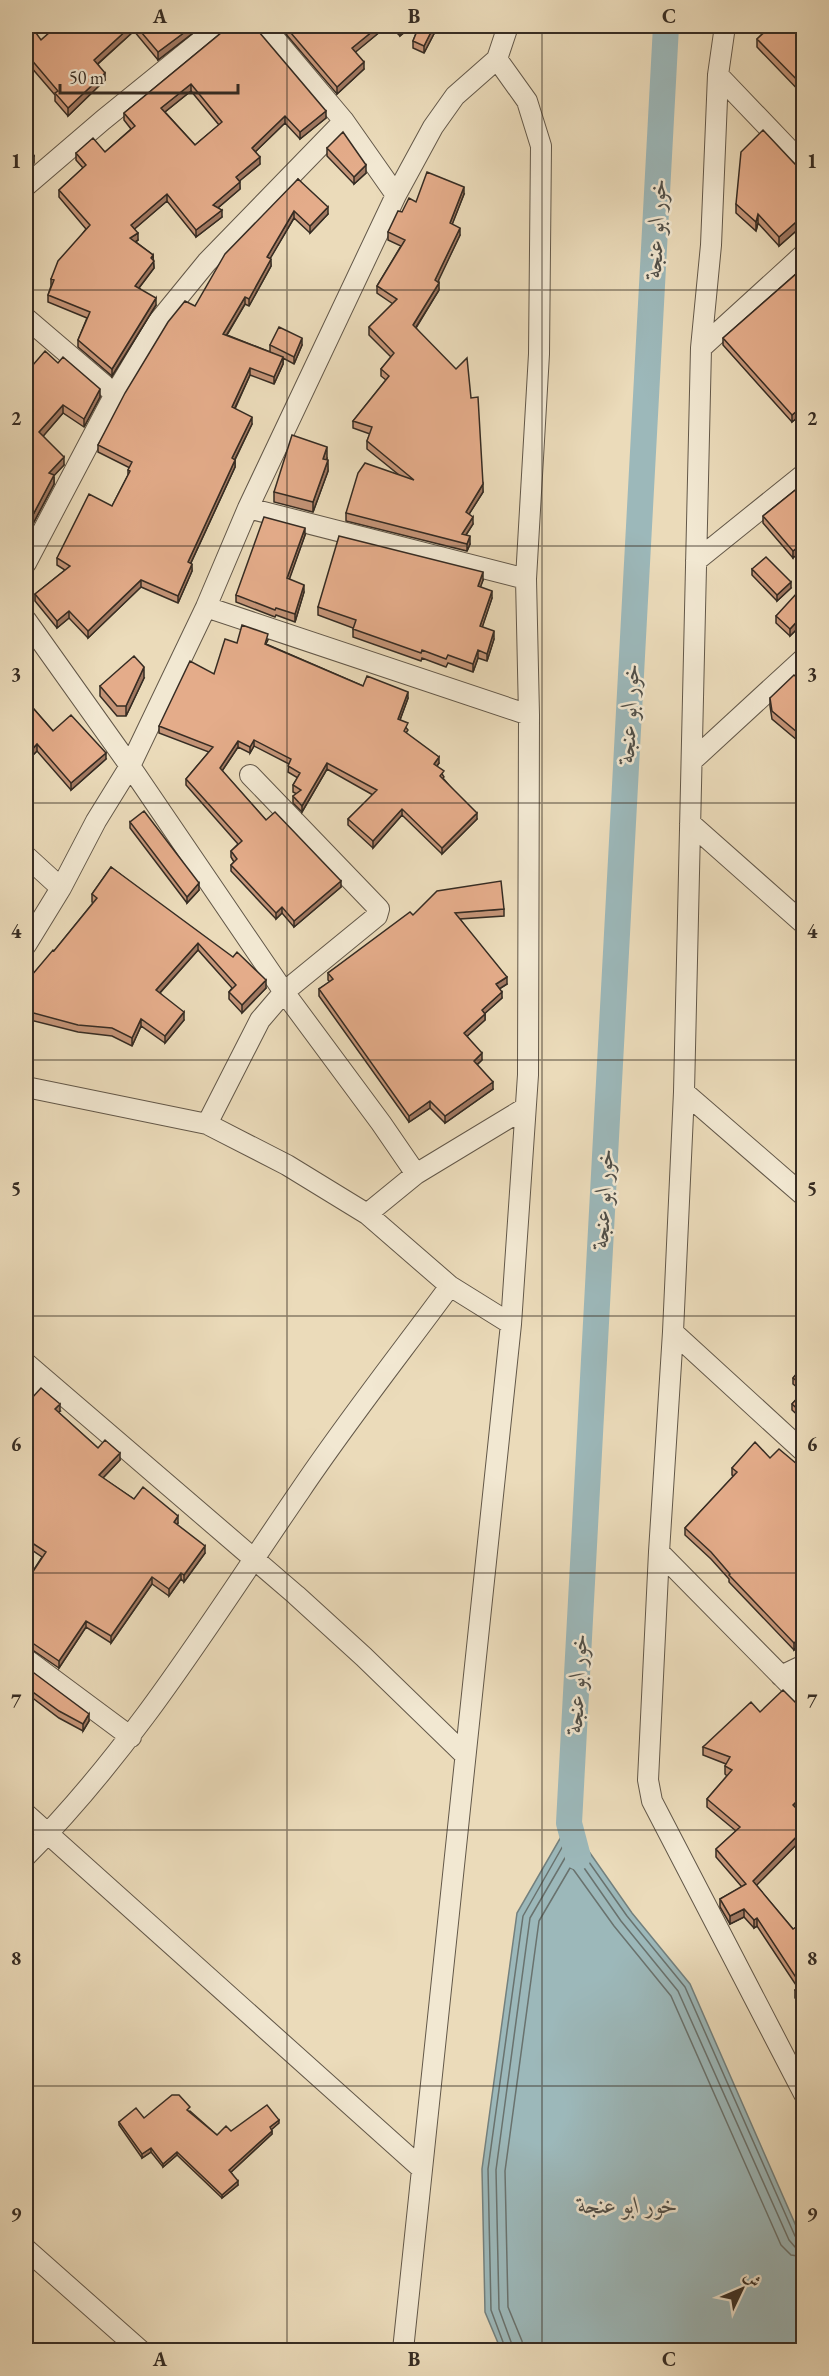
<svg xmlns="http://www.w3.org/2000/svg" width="829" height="2376" viewBox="0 0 829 2376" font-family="'EB Garamond',Amiri,serif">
<rect width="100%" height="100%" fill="#ebdbba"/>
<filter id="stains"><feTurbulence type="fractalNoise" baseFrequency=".00333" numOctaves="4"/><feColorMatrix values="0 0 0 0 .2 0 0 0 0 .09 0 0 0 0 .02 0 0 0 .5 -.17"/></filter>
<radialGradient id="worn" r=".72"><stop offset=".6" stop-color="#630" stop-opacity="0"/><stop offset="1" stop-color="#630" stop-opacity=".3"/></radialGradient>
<path fill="#9cb8ba" stroke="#73807e" stroke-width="1.5" d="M569 1823 632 1913 690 1984 803 2242V2350H501L485 2312 482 2169 517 1913Z"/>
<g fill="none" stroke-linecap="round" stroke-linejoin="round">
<path stroke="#69726e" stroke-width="1.5" d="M506 2350 491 2310 488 2169 523 1916 568 1837 572 1838 627 1916 685 1987 795 2236 799 2240 804 2241
M514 2350 499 2309 496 2170 530 1918 569 1851 573 1852 621 1921 678 1991 789 2240 795 2247 804 2248
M523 2350 522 2341 508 2307 505 2171 539 1921 570 1868 573 1869 614 1926 671 1996 781 2245 791 2255 804 2257"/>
<path stroke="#9cb8ba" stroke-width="26" d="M578 1857 569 1823 666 26"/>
<defs>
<path id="street" d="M264 26 344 121 396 195
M725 26 718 75 711 245 701 348 684 1092 673 1332 659 1552 648 1780 652 1801 804 2094
M718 75 804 165
M26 186 103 120 219 26
M26 318 115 394 26 563
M701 348 804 254
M115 394 158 322 207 262 344 121
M248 508 526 579
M696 561 804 474
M206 607 529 715
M26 620 130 766 284 992 260 1020 207 1124 26 1087
M692 761 804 658
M250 775 379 909 377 916 284 992 381 1123 416 1174 525 1108
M690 823 804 924
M26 856 61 888 96 821 130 766 206 607 248 508 396 195 433 127 455 96 497 59
M26 945 61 888
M684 1092 804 1196
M207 1124 287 1165 367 1214 450 1286 511 1324
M367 1214 416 1174
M673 1332 804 1452
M26 1363 296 1595 364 1657 465 1755
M26 1395 41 1377
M659 1552 804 1699
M26 1659 131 1737
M781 1676 804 1665
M26 1814 422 2169
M26 1856C134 1748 214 1616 300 1491 347 1421 400 1354 450 1286
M26 2249 140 2350
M403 2350 511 1324 528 1075 529 715 526 579 539 354 541 146 527 101 497 59 508 26"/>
</defs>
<use href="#street" stroke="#635849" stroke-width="22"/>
<use href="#street" stroke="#f2e8d2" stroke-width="20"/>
</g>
<path fill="#c49477" stroke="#362c23" stroke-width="1.5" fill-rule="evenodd" d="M26 26 41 40 57 26H202L158 60 134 31 98 64 105 80 68 116 55 101V95L30 66Z
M279 26H387L355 52 364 69 337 94Z
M390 26H412L400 36Z
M419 26H438L424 53 413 48V41Z
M769 26H804V96L757 47V39L770 26Z
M227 28 326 118 300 139 285 123 255 152 260 164 239 181 240 189 218 208 222 217 196 237 167 201 134 229 138 240 136 242 153 255 154 268 139 288 156 305 112 376 78 347V340L87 318 48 302V295L51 286V279L86 229 59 197V190L83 168 76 160V153L105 152 131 129 124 120V113ZM191 91 219 125 195 145 165 112Z
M804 101V116L800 112V104Z
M327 148 366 173 354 184 327 156Z
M804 167V224L779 246 758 223 756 231 736 213V204Z
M298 179 328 214 310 233 294 218 270 258 271 266 249 306 245 304 227 335 270 352V345H302L294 364 283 358V364L274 384 250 375 235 409 252 424 235 460V467L191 563 192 571 178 603 141 587 88 638 69 618 57 628 35 601V594L65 570 57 565V558L112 506 128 475V470L130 468 98 452V445L195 306Z
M464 194 452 224 460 235 437 282 439 290 416 328 471 398 483 492 469 514 473 524 466 535 470 544 467 551 346 521V513L399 475 367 449V441L370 434 353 428V421L386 380 381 376V369L391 357 369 335V327L393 304 377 293V286L401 246 388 240V232L402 212 416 202Z
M804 267V412L792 422 723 345V338Z
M26 372 100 397 84 427 63 413 43 436 64 465 54 475V484L26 537Z
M327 458 328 471 313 512 274 502V492Z
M804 483 793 558 763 523V516Z
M305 535 289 579 304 592 295 622 276 615 275 617 236 602V595Z
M752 569 791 588 777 601 752 575Z
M483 580 480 587 492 598 482 627 494 639 487 661 478 658 473 672 448 663 446 667 422 658 421 661 353 637V628L318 615V607Z
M804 599V622L790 636 776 623V616Z
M268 640 266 644 363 686 408 698 400 720 408 730 406 733 439 763 437 766 444 777 443 778 477 819 442 854 402 815 373 848 348 825V819L373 795 327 769 302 812 293 803V796L297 794 293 792V785L298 778 288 772 289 764 254 746 250 753 238 747 222 771 266 820 341 887 294 927 282 913 276 919 231 871V865L234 862 231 857V851L238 844 186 785V779L209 752 159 733V726L214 674 237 643Z
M144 678 126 716H117L100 696V686Z
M804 684V746L772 719 770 706V698Z
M26 700 53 731 106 759 71 790 37 751 28 760 26 758Z
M130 822 199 890 187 903 130 828Z
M804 828V850L797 844V836Z
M111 867 266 988 242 1013 229 999V992L232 988 198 950 160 993 184 1020 165 1043 141 1026 132 1046 112 1036 78 1032 26 1019V982L54 951 93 903 92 902V894Z
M504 909V916L460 919 507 984 499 989 502 998 485 1013V1020L467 1036 482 1060 477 1065 493 1089 445 1123 430 1108 409 1122 319 996V989L330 982 328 980V973L413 915Z
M804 1365V1421L792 1410V1404L803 1392 793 1384V1378Z
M26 1399 60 1411 58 1412 98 1448 120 1460 103 1478 134 1499 178 1523 177 1525 205 1553 184 1582 181 1579 169 1596 152 1584 111 1643 86 1627 59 1668 28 1647H26V1582L42 1557 26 1546Z
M770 1458 804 1470V1641L794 1650 729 1582V1579L711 1559 685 1535V1528L734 1476 732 1475V1468Z
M26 1667 89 1721 83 1731 59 1718 26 1693Z
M804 1711V1802L797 1809 804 1837 756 1885 793 1929 804 1926V2007L795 1998V1990L798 1988 757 1926 754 1928 744 1917 730 1924 720 1907V1899L742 1887 716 1857V1849L736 1831 707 1807V1799L727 1776 725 1774V1766L726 1764 703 1755V1747L760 1712Z
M190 2111 217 2135 231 2131 279 2123 271 2129 272 2134 231 2172 238 2185 222 2198 177 2155 163 2167 151 2152 142 2158 119 2125V2122Z"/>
<path fill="#a07861" stroke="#362c23" stroke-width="1.5" d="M131 26H134V31L94 67V60Z
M193 26H202L158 60V52Z
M379 26H387L352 55V48Z
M405 26H412L400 36V29Z
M434 26H438L424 53V46Z
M30 58V66L26 69V61Z
M364 62V69L337 94V87Z
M105 73V80L68 116V108Z
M191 84V91L161 115V108Z
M326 111V118L300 139V132Z
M285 116V123L252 155V148Z
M34 156V163L26 172V164Z
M260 157V164L236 184V177Z
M366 165V173L354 184V177Z
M240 182V189L213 212V205Z
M464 187V194L450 230V223Z
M167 194V201L131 232V225Z
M328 207V214L310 233V226Z
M222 210V217L196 237V230Z
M294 211V218L267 264V257Z
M758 214V223L756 231V222Z
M804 215V224L779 246V237Z
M460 228V235L435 288V280Z
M138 233V240L130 245V238Z
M153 255 154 268 135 293V286Z
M271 259V266L249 306V299Z
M439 283V290L413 332V325Z
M245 297V304L223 341V334Z
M156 298V305L112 376V369Z
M302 338V345L294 364V357Z
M283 357V364L274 384V377Z
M250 368V375L232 414V407Z
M100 389V397L84 427V419Z
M63 405V413L39 441V432Z
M804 405V412L792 422V415Z
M252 417V424L232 465V458Z
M327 447V458L323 469V459Z
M64 457V465L49 481V473Z
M235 460V467L188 569V562Z
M328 460V471L313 512V502Z
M54 475V484L26 537V528Z
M483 484V492L466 519V512Z
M473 517V524L462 541V534Z
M305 528V535L287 586V578Z
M470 536V544L467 551V544Z
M804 542V549L793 558V551Z
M192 564V571L178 603V596Z
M483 572V580L478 594V586Z
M141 580V587L88 638V631Z
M791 582V588L777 601V595Z
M304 585V592L295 622V614Z
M492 591V598L480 634V626Z
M69 611V618L57 628V621Z
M804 614V622L790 636V629Z
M494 631V639L487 661V654Z
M478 650V658L473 672V664Z
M144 667V678L126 716V706Z
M408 692V698L398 725V719Z
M254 740V746L250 753V747Z
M238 741V747L220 774V768Z
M37 744V751L28 760V754Z
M106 753V759L71 790V783Z
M439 757V763L434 770V764Z
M327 763V769L302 812V806Z
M402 809V815L373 848V841Z
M477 813V819L442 854V848Z
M341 881V887L294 927V921Z
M199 883V890L187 903V897Z
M282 907V913L276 919V913Z
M198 943V950L156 997V990Z
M507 977V984L496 991V984Z
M266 980V988L242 1013V1005Z
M502 992V998L482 1016V1010Z
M184 1012V1020L165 1043V1036Z
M485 1014V1020L464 1039V1033Z
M141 1019V1026L132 1046V1038Z
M482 1053V1060L474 1067V1061Z
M493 1082V1089L445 1123V1116Z
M430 1101V1108L409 1122V1116Z
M60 1404V1411L55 1416V1409Z
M120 1453V1460L99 1482V1475Z
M178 1516V1523L174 1529V1522Z
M205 1546V1553L184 1582V1575Z
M181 1573V1579L169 1596V1589Z
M152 1577V1584L111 1643V1636Z
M86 1621V1627L59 1668V1661Z
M804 1634V1641L794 1650V1643Z
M89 1714V1721L83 1731V1724Z
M804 1794V1802L793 1813V1805Z
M804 1829V1837L753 1889V1881Z
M744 1909V1917L730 1924V1916Z
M757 1918V1926L754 1928V1920Z
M279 2120V2123L270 2131V2127Z
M272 2131V2134L229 2174V2170Z
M151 2148V2152L142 2158V2154Z
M177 2152V2155L163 2167V2164Z
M238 2181V2185L222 2198V2195Z"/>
<path fill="#e4ac8a" stroke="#362c23" stroke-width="1.5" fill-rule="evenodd" d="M26 26H31L41 40 57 26H131L94 60 105 73 68 108 55 93 58 91 30 58 26 61Z
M136 26H193L158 52Z
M228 26H254L326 111 300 132 285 116 252 148 260 157 236 177 240 182 213 205 222 210 196 230 167 194 131 225 138 233 130 238 153 255 151 258 154 261 135 286 156 298 112 369 78 340 90 312 48 295 54 280 51 279 58 261 90 225 59 190 86 165 76 153 93 138 105 152 135 126 124 113 227 28ZM191 84 222 122 195 145 161 108Z
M285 26H379L352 48 364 62 337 87Z
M396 26H405L400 29Z
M419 26H434L424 46 413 41Z
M771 26H804V87L757 39Z
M804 101V108L800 104Z
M763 130 795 164 804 167V215L779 237 758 214 756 222 736 204 741 152Z
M343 132 366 165 354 177 327 148Z
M26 146 34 156 26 164Z
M427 172 464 187 450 223 460 228 435 280 439 283 413 325 456 369 467 358 471 398 478 397 483 484 466 512 473 517 462 534 470 536 467 544 346 513 358 473 365 463 414 480 367 441 372 427 353 421 389 376 381 369 394 353 369 327 397 299 377 286 405 240 388 232 398 211 402 212 409 198 416 202Z
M298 179 328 207 310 226 294 211 267 257 271 259 249 299 245 297 223 334 283 357 274 377 250 368 232 407 252 417 232 458 235 460 188 562 192 564 178 596 141 580 88 631 69 611 57 621 35 594 70 566 57 558 89 494 112 506 130 471 128 470 132 462 98 445 125 393 168 322 185 301 195 306 225 254Z
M804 267V405L792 415 723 338Z
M279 327 302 338 294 357 270 345Z
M45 351 58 363 63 357 100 389 84 419 63 405 39 432 64 457 49 473 54 475 26 528V372V373Z
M292 435 327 447 323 459 328 460 313 502 274 492Z
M804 483V542L793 551 763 516Z
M264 517 305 528 287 578 304 585 295 614 276 608 275 610 236 595Z
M339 536 483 572 478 586 492 591 480 626 494 631 487 654 478 650 473 664 448 655 446 659 422 650 421 653 353 629 356 620 318 607Z
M766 557 791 582 777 595 752 569Z
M797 593 804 599V614L790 629 776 616Z
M242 625 268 634 265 644 363 686 367 676 408 692 398 719 408 723 404 731 439 757 434 764 444 771 440 776 477 813 442 848 402 809 373 841 348 819 377 790 327 763 302 806 293 796 301 790 293 785 300 773 288 766 291 759 254 740 250 747 238 741 220 768 266 820 275 812 341 881 294 921 282 907 276 913 231 865 237 859 231 851 242 841 186 779 213 747 159 726 190 661 214 674 225 639 237 643Z
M134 656 144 667 126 706H117L100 686Z
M794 675 804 684V738L772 711 770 698Z
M26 700 53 731 71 715 106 753 71 783 37 744 28 754 26 752Z
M144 811 199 883 187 897 130 822Z
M804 828V842L797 836Z
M111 867 233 957 237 952 266 980 242 1005 229 992 236 985 198 943 156 990 184 1012 165 1036 141 1019 132 1038 112 1028 78 1025 26 1011V982L53 950 54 951 97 898 92 894Z
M501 881 504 909 455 913 507 977 496 984 502 992 482 1010 485 1014 464 1033 482 1053 474 1061 493 1082 445 1116 430 1101 409 1116 319 989 333 979 328 973 410 912 413 915 437 891Z
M804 1365V1386L793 1378Z
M41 1388 60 1404 55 1409 98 1448 105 1440 120 1453 99 1475 134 1499 143 1487 178 1516 174 1522 205 1546 184 1575 181 1573 169 1589 152 1577 111 1636 86 1621 59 1661 28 1640 26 1641V1616L28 1612 26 1611V1582L46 1552 26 1539V1399H31Z
M804 1391V1415L792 1404Z
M755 1442 770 1458 779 1449 804 1470V1634L794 1643 729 1575 730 1574 711 1552 685 1528 737 1472 732 1468Z
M26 1667 89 1714 83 1724 59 1711 26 1687Z
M783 1690 804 1711V1794L793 1805 804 1816V1829L753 1881 793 1929 802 1923 804 1926V1999L795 1990 801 1985 757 1918 754 1920 744 1909 730 1916 720 1899 746 1884 716 1849 740 1827 707 1799 732 1770 725 1766 730 1757 703 1747 751 1702 760 1712Z
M172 2095H179L190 2107 187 2110 217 2135 226 2126 231 2131 267 2105 279 2120 270 2127 272 2131 229 2170 238 2181 222 2195 177 2152 163 2164 151 2148 142 2154 119 2122 136 2108 144 2118Z"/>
<path fill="none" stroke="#362c23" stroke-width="1.5" stroke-opacity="0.55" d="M287 26V2350M542 26V2350M26 290H804M26 546H804M26 803H804M26 1060H804M26 1316H804M26 1573H804M26 1830H804M26 2086H804"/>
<g text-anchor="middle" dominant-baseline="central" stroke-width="5" stroke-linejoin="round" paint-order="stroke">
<g font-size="24" font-style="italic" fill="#504f49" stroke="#f2e8d2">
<text transform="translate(655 228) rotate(-87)">خور ابو عنجة</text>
<text transform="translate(628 713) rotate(-87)">خور ابو عنجة</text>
<text transform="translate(602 1198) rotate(-87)">خور ابو عنجة</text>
<text transform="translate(576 1683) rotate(-87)">خور ابو عنجة</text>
<text x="628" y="2204">خور ابو عنجة</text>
</g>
</g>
<rect width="829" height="2376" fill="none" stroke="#ebdbba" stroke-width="66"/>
<g transform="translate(742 2289) rotate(46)" stroke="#f2e8d2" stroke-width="4.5" paint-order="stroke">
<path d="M0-4.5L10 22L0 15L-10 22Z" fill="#362c23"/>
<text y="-9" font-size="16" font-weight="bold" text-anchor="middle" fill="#362c23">ش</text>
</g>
<path d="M60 84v9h178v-9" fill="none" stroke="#362c23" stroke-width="3"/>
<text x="69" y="84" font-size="18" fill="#362c23" stroke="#f2e8d2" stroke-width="4.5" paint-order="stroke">50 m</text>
<rect x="33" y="33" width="763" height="2310" fill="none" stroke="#362c23" stroke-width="2"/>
<g font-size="20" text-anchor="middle" font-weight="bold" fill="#362c23">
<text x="160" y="23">A</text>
<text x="414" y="23">B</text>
<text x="669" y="23">C</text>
<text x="16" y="168">1</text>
<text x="812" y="168">1</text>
<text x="16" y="425">2</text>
<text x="812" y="425">2</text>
<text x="16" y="681">3</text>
<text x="812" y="681">3</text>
<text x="16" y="938">4</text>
<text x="812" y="938">4</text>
<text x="16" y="1195">5</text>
<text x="812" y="1195">5</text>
<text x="16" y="1451">6</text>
<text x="812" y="1451">6</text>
<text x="16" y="1708">7</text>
<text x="812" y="1708">7</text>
<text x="16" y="1965">8</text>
<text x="812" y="1965">8</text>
<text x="16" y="2221">9</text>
<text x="812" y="2221">9</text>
<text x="160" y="2366">A</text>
<text x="414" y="2366">B</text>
<text x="669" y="2366">C</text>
</g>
<rect width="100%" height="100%" filter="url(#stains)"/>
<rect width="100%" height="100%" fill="url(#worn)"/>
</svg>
